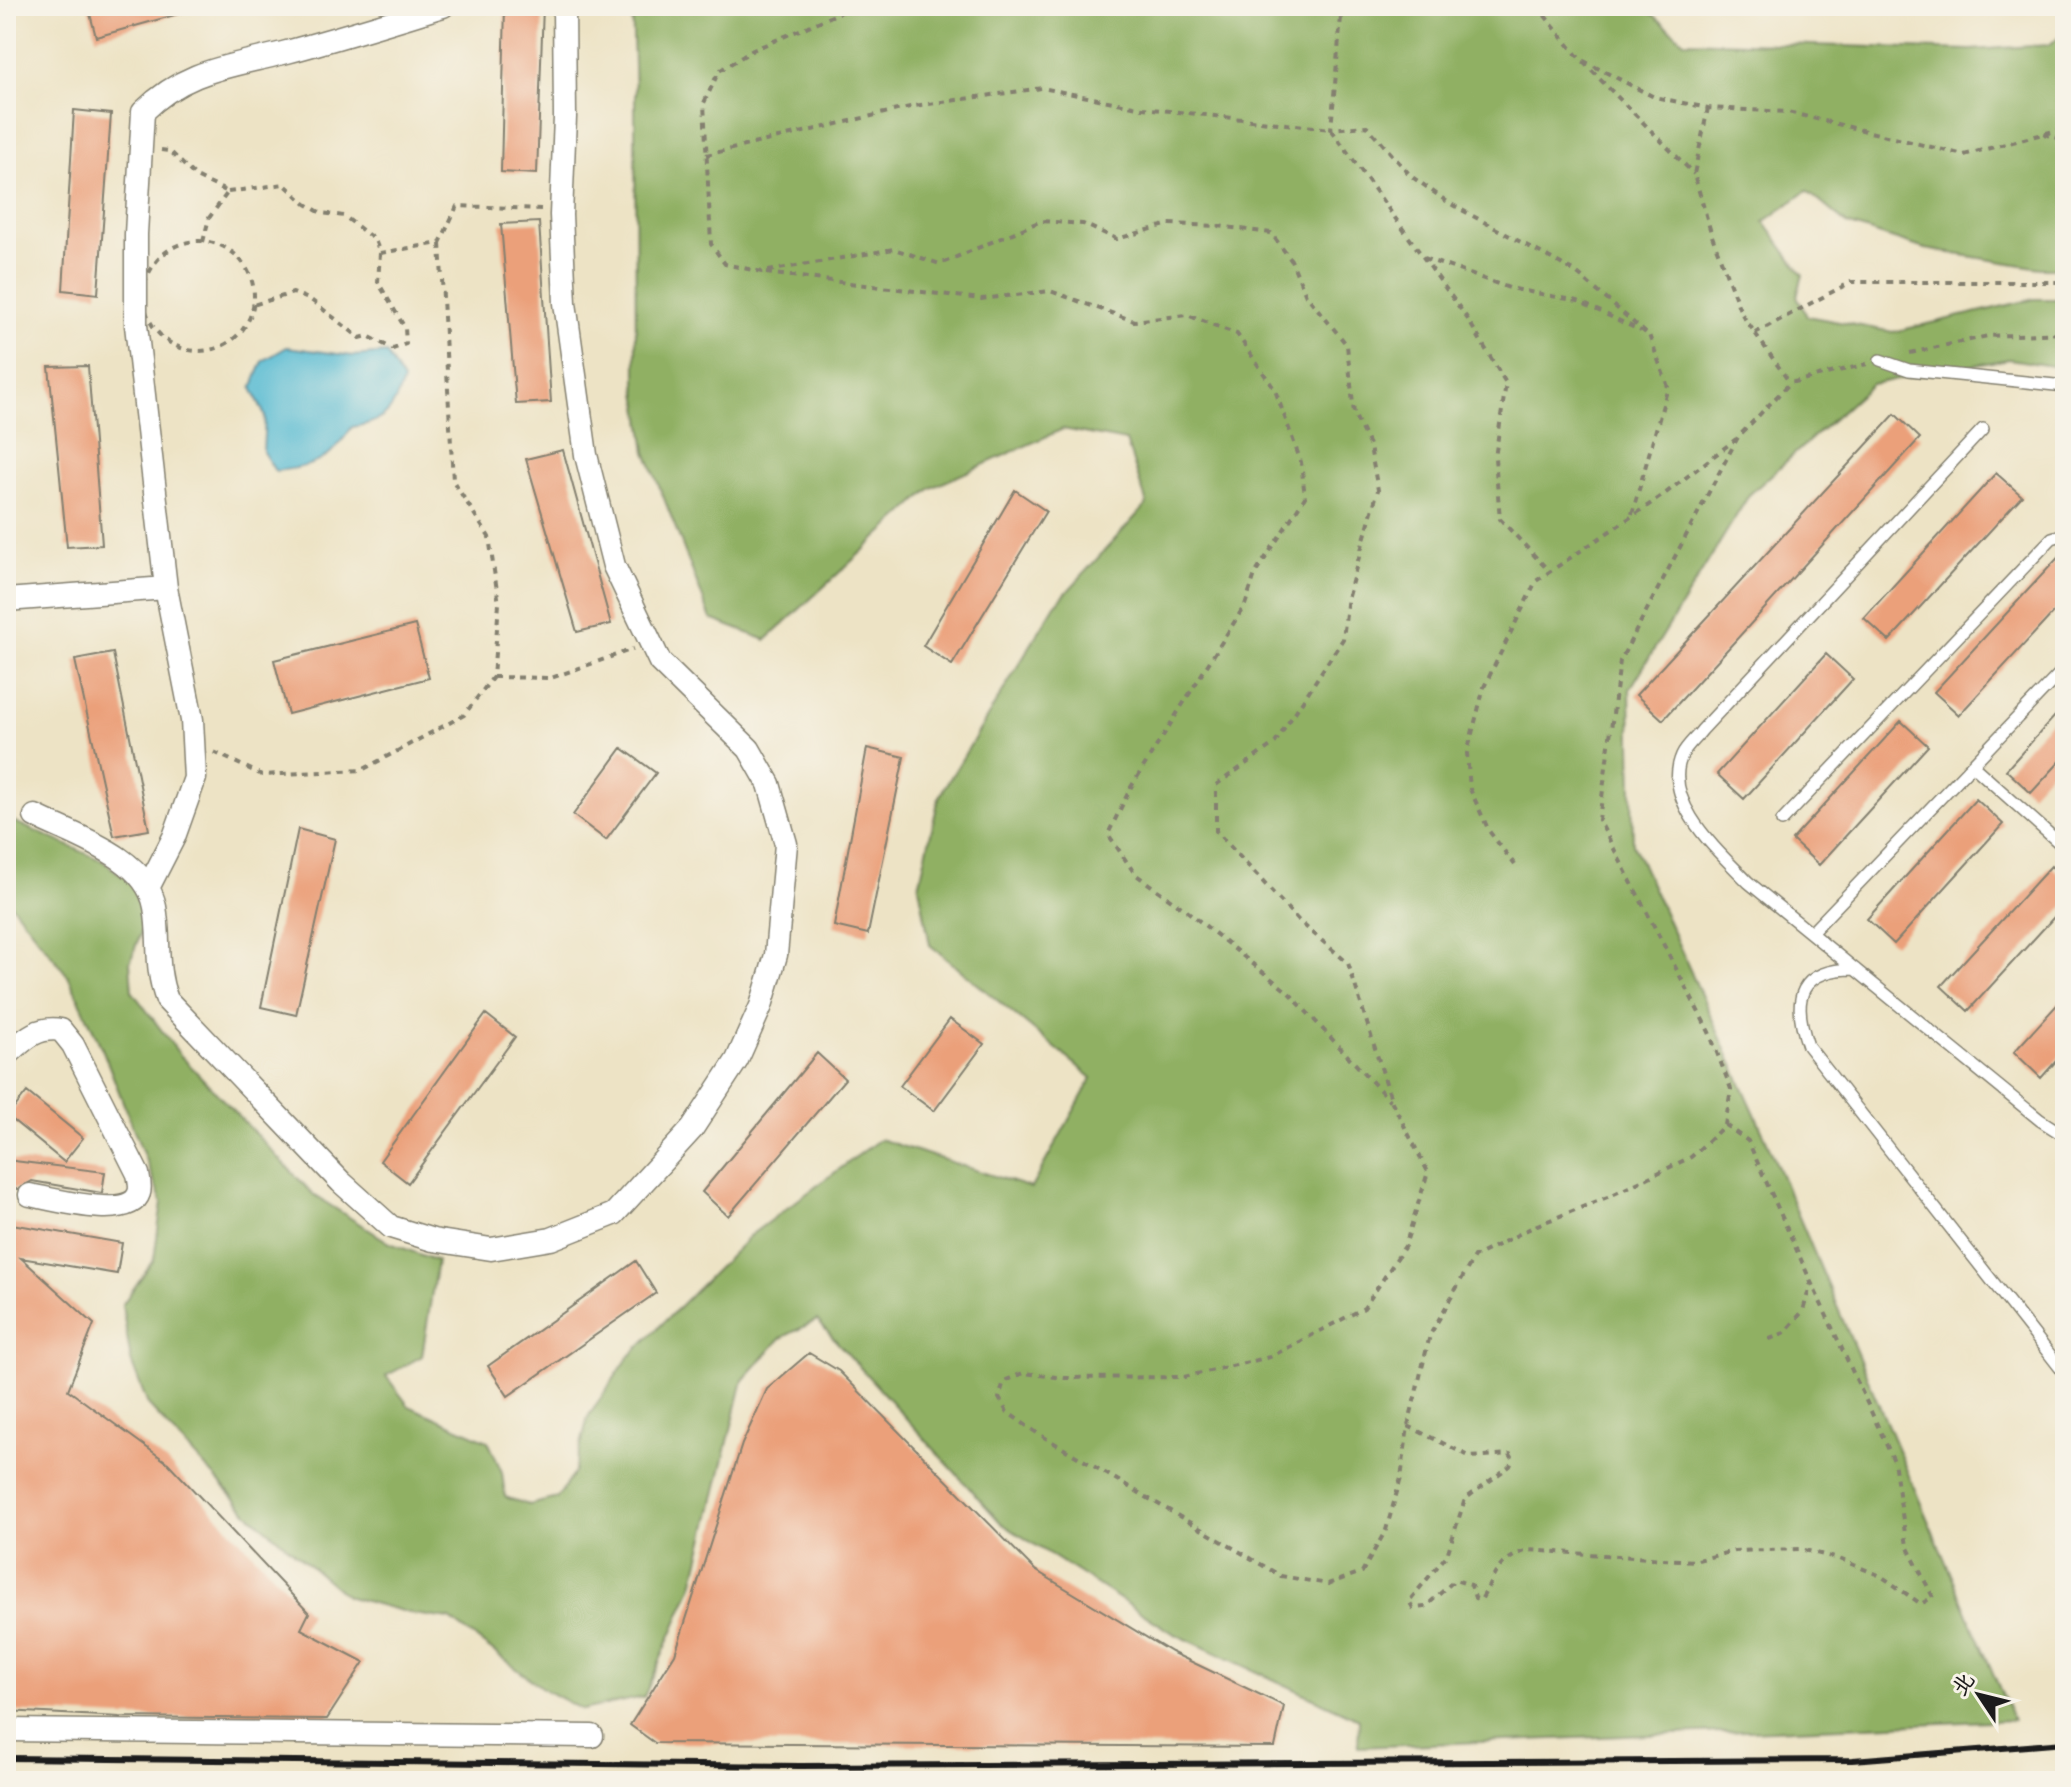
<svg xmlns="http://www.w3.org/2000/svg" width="2071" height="1787" viewBox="0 0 2071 1787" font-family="'Comic Neue','LXGW WenKai TC',sans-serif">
<rect width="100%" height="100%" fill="#f7f3e8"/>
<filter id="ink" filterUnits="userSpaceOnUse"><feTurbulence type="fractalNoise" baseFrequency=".0125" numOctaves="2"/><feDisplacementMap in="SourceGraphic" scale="16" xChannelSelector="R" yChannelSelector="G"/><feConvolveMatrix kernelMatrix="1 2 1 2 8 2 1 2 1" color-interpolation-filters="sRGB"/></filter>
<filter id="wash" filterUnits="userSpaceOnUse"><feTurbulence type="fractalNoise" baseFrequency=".006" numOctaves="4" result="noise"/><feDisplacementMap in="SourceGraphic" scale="32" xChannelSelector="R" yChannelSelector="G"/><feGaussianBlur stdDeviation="1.8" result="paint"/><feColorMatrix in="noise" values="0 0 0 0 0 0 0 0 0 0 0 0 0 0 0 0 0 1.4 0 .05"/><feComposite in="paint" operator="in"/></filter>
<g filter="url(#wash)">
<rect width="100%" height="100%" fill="#ede3c5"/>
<path fill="#90b064" stroke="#566640" stroke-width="2" d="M632 6H1643L1684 41 1971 50 2049 45 2065 32V268H2040L1925 249 1847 224 1807 191 1764 222 1803 275 1797 296 1807 316 1893 332 2034 299H2065V368L2009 359 1872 384 1749 495 1630 689 1633 844 1756 1116 2013 1720 1358 1747 1359 1719 1173 1633 1001 1523 817 1320 781 1338 743 1380 693 1585 644 1697 582 1710 545 1690 450 1619 413 1614 346 1596 248 1513 148 1405 131 1361 122 1305 154 1259 162 1202 103 1051 68 976 6 898V818L101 860 134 884 145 921 130 962 132 991 181 1056 314 1195 390 1243 437 1261 422 1356 386 1376 409 1406 488 1441 502 1472 505 1497 529 1505 557 1498 574 1473 588 1417 628 1358 752 1234 880 1139 1031 1188 1092 1078 930 945 919 886 939 797 1055 605 1147 504 1126 441 1063 429 931 488 766 640 711 619 646 452 636 385 635 95Z"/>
<path fill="#54bad2" stroke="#386b77" stroke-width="2" d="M287 347 353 356 386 353 403 381C393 412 385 422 352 427 329 461 316 467 275 471L263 452 265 416 252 388 263 361Z"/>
<g id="blocks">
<path fill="#eba07a" d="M88 6H189V11L96 37Z
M505 6H543L537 174 501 172Z
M74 110 111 114 98 294 63 290Z
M539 222 551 402 516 404 501 224Z
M88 366 102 545 67 547 49 367Z
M1895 414 1920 438 1663 720 1636 695Z
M563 450 611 624 577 632 526 459Z
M1996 473 2022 496 1889 641 1864 618Z
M1015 490 1046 511 952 665 923 646Z
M2065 550V600L1959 715 1934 692Z
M415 625 429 678 288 714 274 660Z
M113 653 149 830 114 836 75 660Z
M1826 654 1853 679 1744 799 1717 774Z
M2065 705V756L2031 793 2006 770Z
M1901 721 1928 746 1819 865 1792 840Z
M622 748 656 773 606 840 573 815Z
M867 748 904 757 868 934 834 926Z
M1976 799 2003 824 1894 944 1867 919Z
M298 829 335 839 296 1015 261 1007Z
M2051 866 2065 879V905L1968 1011 1941 986Z
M2065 996V1051L2041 1078 2014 1052Z
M486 1014 515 1037 408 1183 380 1161Z
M950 1019 984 1044 934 1111 900 1086Z
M817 1053 845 1079 728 1216 702 1192Z
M27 1092 83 1138 64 1162 8 1116Z
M6 1160 105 1172 102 1193 32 1181 18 1189 6 1188Z
M6 1223 122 1243 117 1274 21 1258 94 1324 68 1390 168 1463 309 1613 301 1629 364 1662 327 1719 120 1717 6 1711Z
M636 1261 656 1293 508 1396 488 1366Z
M809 1353 839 1371 1035 1570 1171 1652 1284 1706 1275 1747 655 1743 630 1725 675 1654 742 1444 767 1389Z"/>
</g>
</g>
<g filter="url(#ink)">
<use href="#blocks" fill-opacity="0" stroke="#848070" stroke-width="2"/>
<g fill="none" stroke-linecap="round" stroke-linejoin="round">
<defs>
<path id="service" d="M1880 360 1909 370 2065 386
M1983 429 1702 730C1696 738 1686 746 1682 755 1661 802 1719 852 1748 882L2040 1120 2065 1136
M1972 765 2065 848
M1782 821 2052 538 2065 534
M1811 933 2065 668
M1855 969C1799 969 1791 998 1808 1046L2065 1374"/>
<path id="minor" d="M6 600 166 588
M35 816C75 836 146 857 155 907 161 940 154 966 167 1000L341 1182 391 1227 433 1240 491 1249 551 1239 614 1214 692 1129 737 1060 761 1006 776 955 786 844 769 784 749 749 660 662 614 566 586 455 565 303 561 215 565 117 564 6
M149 886 174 837 195 778 192 720 166 588 136 325V234L143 112C185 70 228 67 283 53 336 39 390 22 443 6
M6 1056C24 1040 36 1026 61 1030L73 1045 138 1174C139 1179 141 1188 139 1193 130 1221 52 1199 30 1195
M6 1730 592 1736"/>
</defs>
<use href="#service" stroke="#848070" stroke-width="14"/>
<use href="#minor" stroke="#848070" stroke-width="25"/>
<path stroke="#848070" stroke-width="4" stroke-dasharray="6 6" stroke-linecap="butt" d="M855 6 753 50 719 71 704 103 711 244 725 264 762 272 894 249 940 264 1041 221 1083 224 1117 239 1169 224 1218 226 1271 233 1291 260 1306 295 1347 345 1354 414 1370 447 1378 490 1348 596 1343 639 1275 743 1216 785V831L1299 921 1348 963 1392 1102 1428 1172 1405 1246 1364 1308 1270 1357 1184 1377 1064 1378 1023 1373 1004 1381 999 1398 1007 1412 1037 1433 1281 1576 1328 1584 1362 1572 1386 1530 1401 1478 1408 1426 1430 1335 1474 1257 1535 1226 1610 1196 1691 1157 1725 1125 1731 1089 1709 1032 1599 820 1620 661 1738 437 1790 383 1867 364
M1342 6 1331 129 1367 126 1411 176 1449 203 1574 271 1648 335
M1537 6 1580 59 1654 97 1708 108 1788 112 1964 155 2065 128
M1583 62 1694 174
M1708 108 1694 174 1712 236 1741 313 1790 383
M2044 134 2065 140
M161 150 170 151 196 177 228 192 209 218 203 242
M706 155 914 106 1042 88 1143 108 1331 129 1467 318 1506 383 1495 458 1500 519 1549 571
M228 192 284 184 306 204 321 213 344 216 375 240 380 253 378 282 405 328 406 344 393 349 368 336 360 338 311 300 293 293 253 305
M144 296a55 55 0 1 1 110 0a55 55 0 1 1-110 0Z
M380 253 440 243 457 206 541 209
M1424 258 1509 288 1578 301 1641 331
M766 273 981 299 1050 291 1134 321 1187 315 1237 334 1275 390 1301 462 1305 497 1255 574 1245 605 1131 787 1108 834 1135 874 1187 911 1289 993 1390 1101
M1755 333 1851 282H2065
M1910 353 1988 336 2065 333
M1632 514 1668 387 1649 335
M493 677 551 678 633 649
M214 752 262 775 362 770 464 715 493 677 499 604 489 537 453 481 440 243
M1515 865 1489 831 1470 789 1467 753 1484 687 1536 581 1662 496 1736 439
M1725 1125 1748 1141 1811 1282 1803 1311 1784 1333 1765 1341
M1408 1426 1471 1457 1510 1454 1513 1459 1510 1466 1465 1499 1447 1555 1409 1601 1413 1608 1425 1607 1455 1580 1471 1585 1475 1598 1481 1600C1497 1573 1494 1563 1527 1550L1694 1561 1734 1551 1801 1549 1839 1559 1881 1576 1921 1604 1933 1597 1907 1546 1894 1461 1811 1282"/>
<use href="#service" stroke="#fff" stroke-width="11"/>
<use href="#minor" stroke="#fff" stroke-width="22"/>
<path stroke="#1c1c1c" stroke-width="6" d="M6 1758 800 1766 1853 1760 2065 1743"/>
</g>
</g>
<rect width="2071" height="1787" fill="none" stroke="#f7f3e8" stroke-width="32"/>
<g transform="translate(1979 1695) rotate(305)" stroke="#f7f3e8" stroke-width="6" paint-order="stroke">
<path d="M0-6L14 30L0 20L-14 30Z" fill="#1c1c1c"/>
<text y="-12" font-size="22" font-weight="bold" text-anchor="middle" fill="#1c1c1c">北</text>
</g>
</svg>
